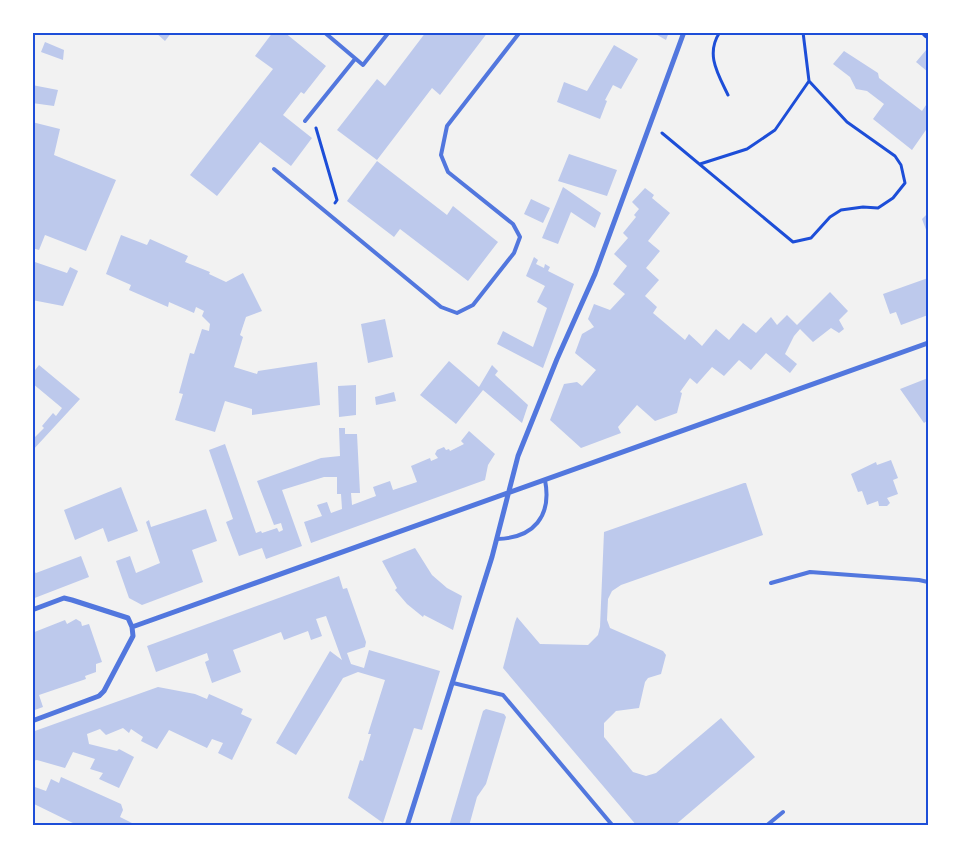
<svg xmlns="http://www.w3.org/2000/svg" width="961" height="858" viewBox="0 0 961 858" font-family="'Open Sans',sans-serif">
<rect width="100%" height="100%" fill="#f2f2f2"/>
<path fill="#bdc9ec" d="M155 32H172L165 41Z
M273 32H284L326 66 304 94 301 92 283 115 312 138 291 166 260 142 217 196 190 175 273 69 255 56Z
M426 32H488L440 95 432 88 377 160 337 130 377 79 385 86Z
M652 32H669L666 40Z
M45 42 64 50 63 60 41 52Z
M614 45 638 59 621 89 613 85 605 100 607 101 600 119 557 102 564 82 587 91Z
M927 49 928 50V72L916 62Z
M844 51 878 73 879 78 922 111 928 102V127L912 150 873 119 884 104 867 91 856 89 850 77 833 64Z
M32 85 58 90 54 106 32 103Z
M32 122 60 129 54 155 116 180 86 251 45 235 39 250 32 248Z
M569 154 617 170 607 196 558 181Z
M377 161 447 215 453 206 498 242 468 281 400 229 394 237 347 201Z
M563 187 601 213 595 228 571 212 558 244 542 238Z
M645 188 654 195 652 198 670 213 648 241 660 251 646 268 659 280 645 296 657 307 653 313 685 340 689 334 702 346 716 329 729 340 743 323 756 333 771 317 777 325 787 315 797 325 830 292 848 311 839 320 844 329 839 333 831 328 813 342 800 329 794 336 785 354 797 364 790 373 766 353 751 370 739 360 724 376 712 367 697 384 690 378 680 392 682 393 677 413 655 421 637 405 618 427 621 433 581 448 550 420 564 384 577 382 582 386 596 370 575 353 582 334 594 327 588 319 594 304 610 310 625 294 613 284 627 266 614 254 628 238 623 233 636 217 634 215 639 209 632 202Z
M531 199 550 208 543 223 524 214Z
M927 214 928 216V235L922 219Z
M121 235 147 245 150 239 188 256 185 262 210 272 209 274 226 282 243 273 262 311 246 317 240 335 243 337 234 367 257 374 258 371 317 362 320 405 252 415V409L225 401 215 432 175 420 183 394 179 393 190 353 194 354 202 329 209 331 210 324 202 316 204 311 196 307 194 313 169 302 168 307 129 290 131 285 106 274Z
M534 257 538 260 536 264 544 268 545 264 550 267 548 271 574 284 543 368 497 344 503 331 533 347 547 308 537 302 545 286 526 276Z
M32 261 67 273 70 267 78 271 63 306 32 300Z
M928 278V315L901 325 896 312 890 314 883 294Z
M385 319 393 357 368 363 361 324Z
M449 361 479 387 492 365 498 371 495 375 528 405 522 423 483 390 456 424 420 395Z
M39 365 80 399 32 451V440L44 428 42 426 53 413 56 416 62 408 32 383V374Z
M928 378V420L924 423 900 389Z
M356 385V415L339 417 338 386Z
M394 392 396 401 376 405 375 397Z
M339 428H345V434H357L360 493H351L352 505 376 496 373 487 390 481 393 490 417 482 411 466 430 458 431 461 438 458 435 454 437 450 444 447 446 450 449 449 450 451 464 444 461 441 469 431 495 454 488 465 485 480 311 543 304 522 322 516 317 505 327 502 331 513 342 509 341 494H337V477H324L282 490 302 546 266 559 262 548 239 556 226 522 233 519 209 450 225 444 256 533 261 531 262 533 277 528 279 532 283 530 281 523 274 525 257 481 321 458 340 456Z
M891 460 898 478 893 480 898 494 887 498 890 503 887 506H879L878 501 867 505 862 491 858 492 851 474 876 462 877 465Z
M744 483H746L763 535 621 585 612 591 608 599 607 620 610 628 663 651 666 655 661 674 648 678 645 682 639 708 616 711 604 723V737L633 772 646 776 656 773 721 718 755 757 674 826H637L503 668 515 622 517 617 540 644 588 645 598 635 600 627 604 532Z
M121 487 138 531 108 542 103 528 75 540 64 510Z
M206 509 217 541 192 550 203 582 142 605 129 598 116 561 130 556 136 573 160 563 146 522 149 520 151 527Z
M415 548 432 575 447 588 462 596 453 630 424 615 423 617 407 604 395 590 397 588 382 561Z
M81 556 89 577 32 599V570L36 573Z
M339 576 343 589 347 588 366 642 365 647 347 653 351 664 364 668 369 650 440 671 422 730 414 728 383 823 348 798 360 760 363 761 371 734H368L385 680 358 672 343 678 296 755 276 743 330 651 342 660 326 616 316 619 322 636 311 640 308 631 284 640 281 632 233 650 241 672 212 683 205 662 209 660 207 653 156 672 147 646Z
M76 619 81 622 82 626 89 624 102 662 96 664V672L85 676 86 679 39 695 43 707 32 711V633L65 620 67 624Z
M158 687 195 694 207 699 209 694 243 709 241 714 252 719 232 760 218 753 223 743 212 739 207 748 169 730 157 749 141 741 143 737 131 729 129 733 123 728 106 735 100 729 87 734 89 744 117 751 119 749 134 757 119 788 99 779 103 773 90 769 95 759 73 752 65 768 37 760 32 761V732Z
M486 709 504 714 506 717 486 784 477 797 469 826H449L483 711Z
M61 777 121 804 123 810 120 817 138 826H79L32 803V786L46 791 51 779 59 783Z"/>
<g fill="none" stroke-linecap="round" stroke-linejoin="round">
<path stroke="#1d4ed8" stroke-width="3" d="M720 32C705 54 718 74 728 95
M316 128 337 200 335 203
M662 133 793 242 811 238 830 217 841 210 863 207 878 208 893 198 905 183 901 165 895 156 847 122 809 81
M700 164 747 149 775 130 809 81 803 32"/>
<path stroke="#5277de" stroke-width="4" d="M324 32 363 65 389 32
M305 121 355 59
M274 169 441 307 457 313 473 305 514 253 520 237 513 224 448 172 441 155 447 126 520 32
M497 539C534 538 552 516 545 480
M771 583 810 572 919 580 928 582
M453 683 503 695 613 826
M766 826 783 812"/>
<path stroke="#5277de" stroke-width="5" d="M32 610 64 598 72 600 128 618 132 627 133 636 104 691 99 696 32 721
M132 627 928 343
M407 826 492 557 518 456 557 359 595 274 684 32"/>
<path stroke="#1d4ed8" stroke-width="10" d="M926 32 928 34"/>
</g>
<rect width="961" height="858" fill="none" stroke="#ffffff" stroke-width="68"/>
<rect x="34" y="34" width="893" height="790" fill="none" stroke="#1d4ed8" stroke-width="2"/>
</svg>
